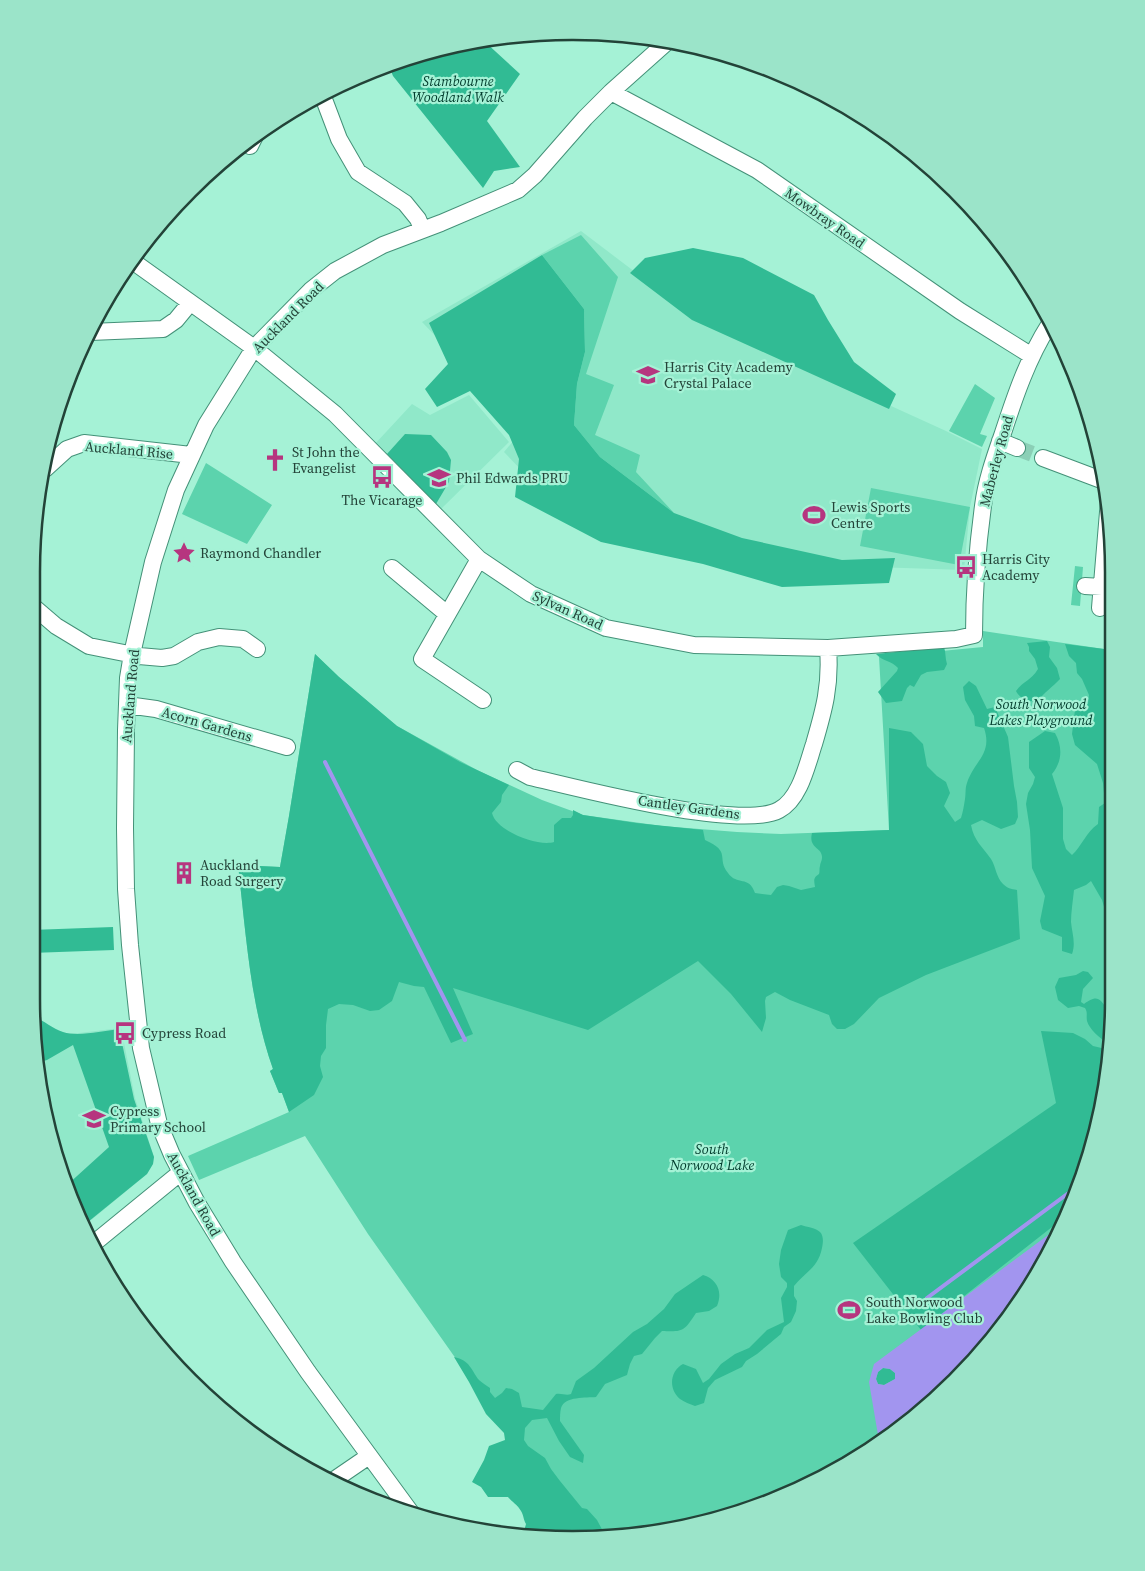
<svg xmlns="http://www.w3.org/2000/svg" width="1145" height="1571" viewBox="0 0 1145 1571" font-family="'Source Serif 4',serif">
<rect width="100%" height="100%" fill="#a5f2d6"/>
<path fill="#90e8c9" d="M581 231 693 316 946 431 982 449 970 507 964 570 724 562 558 508 504 452 524 428 422 322Z
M469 395 509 442 439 511 374 445 412 404 430 415Z
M1110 590V710L1104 649Z
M121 1028 135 1098 154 1157 153 1164 147 1174 84 1226 73 1206 50 1139 37 1038Z"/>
<path fill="#5cd3ad" d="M581 235 618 277 586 374 614 385 595 435 640 455 636 472 674 513 600 457 574 425 577 384 585 352 584 309 542 255Z
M975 384 995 398 980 434 987 436 982 447 949 431Z
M206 463 272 505 247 544 182 514Z
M871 488 970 507 959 565 860 546Z
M1075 566 1083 567 1080 606 1071 605Z
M983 631 1104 649 1111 795 1113 1034 1095 1139 1058 1238 1002 1328 902 1428 780 1498 643 1535H588L504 1427 368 1234 305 1136 199 1180 188 1156 289 1112 282 1093H279L270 1071 273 1069C250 1004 246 933 238 865L280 867 289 816 315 654 339 677 397 726 477 770 542 800 583 815 662 826 737 832 781 834 889 830 879 657 983 647Z"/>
<path fill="#31bb94" d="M484 41 520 74 487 121 520 167 494 171 483 188 393 76 389 66 432 50Z
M693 248 743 258 814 295 828 320 854 362 896 394 889 409 692 320 630 273 645 258Z
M542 255 584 309 585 352 577 384 574 425 600 457 674 513 742 538 842 560 895 558 889 583 782 587 703 564 601 542 515 497 519 459 509 435 470 391 437 407 425 389 448 364 429 323Z
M405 434 431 435 447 452 451 460 449 482 436 504 387 454Z
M1047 641 1050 647 1049 657 1057 668 1060 679C1053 687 1044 692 1038 701 1028 702 1021 700 1016 691 1023 681 1031 681 1038 669L1035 659 1029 651V647L1027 643Z
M1065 644 1104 649 1110 694 1112 936 1105 922V910L1102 900 1091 881 1086 885 1074 890C1073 900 1071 912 1071 922 1072 933 1076 943 1072 954L1062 951V937L1042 929 1040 921 1045 896 1032 868 1030 830 1026 804 1028 793 1033 784 1035 777 1029 768V742L1045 731 1055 733C1063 747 1062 762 1052 774L1063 808V839L1066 849 1072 855C1082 846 1086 832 1098 824L1099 807 1105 803 1103 783 1097 764 1075 745 1072 734 1075 710 1088 704 1089 695 1082 679 1077 673 1076 663 1069 656Z
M944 647C946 653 945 658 947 664L944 670 927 672 921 675 914 687 910 685 907 688 902 701 886 703 878 692 897 671 898 668C892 661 882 661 876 654Z
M315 654 339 677 397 726 460 762 509 785 502 795 501 802 492 813C496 831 538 847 554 842V825L562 818H571L573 815V810L583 815 636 823 703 830 705 840C732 852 716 858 728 873 737 886 749 875 755 893L771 895 777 887 783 885 789 886 801 890 815 887C814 880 813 878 819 874 820 871 819 869 820 866 820 863 822 861 822 858 823 847 808 849 812 833L889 830V728L911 732 923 744 927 766 937 776 946 782 950 793 944 806 955 822 961 818C963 812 964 805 965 799 966 793 965 788 967 783 974 761 993 754 984 728L975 726 974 716 965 700 963 687 969 681 976 686 987 709 995 707 1008 737 1014 786 1017 802 1018 817 1015 824 1001 829 982 820 971 825C974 841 982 846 991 859 996 867 996 877 1003 884 1007 888 1011 889 1017 890L1020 939 926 975 879 998 854 1024 845 1029H837L832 1024 829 1015 790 1000 775 992 766 997 765 1001 766 1018 762 1032 731 994 698 961 588 1030 453 988 473 1034 451 1043 424 987 414 986 399 982 392 1001 379 1010 370 1011 353 1005 339 1004 328 1009 326 1025V1048L321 1056 320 1066 323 1077 314 1095 289 1112 282 1093H279L270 1071 273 1069C250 1004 246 933 238 865L280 867 289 816Z
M113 927 114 950 31 953V930Z
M1083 971 1088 972 1093 978 1083 989 1081 1002 1084 1004C1102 991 1100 1004 1112 1014L1113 1034 1111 1044 1107 1043C1100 1038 1089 1029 1087 1021 1086 1015 1088 1013 1085 1008L1079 1006 1068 1008 1058 1000 1055 987 1059 978 1076 975Z
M34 1018C45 1020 52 1029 63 1032 79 1037 101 1031 119 1029L134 1099 154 1157 153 1164 147 1174 83 1226 73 1206 66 1186 109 1147 73 1045 47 1060 40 1062Z
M1041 1031 1073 1033 1085 1039 1093 1046 1110 1050 1095 1139 1066 1216 921 1330 853 1243 1056 1103Z
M801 1225C807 1227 816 1228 820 1232 824 1236 823 1243 822 1248 818 1268 806 1271 794 1286V1296L797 1301 796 1311 791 1322 784 1327 781 1334 757 1354 746 1361 742 1367 715 1380 708 1388 704 1403 695 1406C690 1404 684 1402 680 1399 668 1389 670 1371 683 1364L696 1369 703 1383 709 1379 721 1364 735 1354 749 1348 767 1330 784 1322 781 1298 787 1287V1283L781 1277 779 1264 781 1250 788 1230Z
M703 1275C717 1279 723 1292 717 1306L709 1311 696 1313C684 1331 684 1332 662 1331L655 1338 642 1354 634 1356 630 1364 627 1375 605 1384 596 1397C586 1398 565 1396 561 1408 560 1412 560 1417 560 1421L584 1455 583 1463 570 1457 559 1441 547 1418 532 1420 525 1428 524 1440 528 1446 545 1458 551 1469 560 1481 582 1508 587 1509 597 1520 605 1535H523L526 1524C523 1519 524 1516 521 1511 518 1505 512 1502 508 1497H488L481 1487 472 1482 484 1460 489 1446 505 1440 504 1433 486 1414 469 1382 454 1357C470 1360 471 1370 479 1380 482 1383 486 1385 490 1388V1392L495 1398 502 1393 506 1388 512 1389 519 1393 522 1407 543 1410 556 1394C562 1393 566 1396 571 1394L576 1381 594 1368 633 1332 647 1324 664 1309 675 1294Z
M883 1368 890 1369 895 1373V1379L884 1385 878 1384 876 1379 878 1372Z"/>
<path fill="#a295ef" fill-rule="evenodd" d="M1063 1224 1058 1238 1002 1328 902 1428 879 1441 869 1382 874 1364ZM883 1368 890 1369 895 1373V1379L884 1385 878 1384 876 1379 878 1372Z"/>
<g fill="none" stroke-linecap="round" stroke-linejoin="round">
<path stroke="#a295ef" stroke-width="4" d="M325 762 465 1040
M927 1298 1078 1186"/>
<path stroke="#8bcfb6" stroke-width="16" stroke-dasharray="16 8" stroke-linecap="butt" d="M1017 448 1043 458"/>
<defs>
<path id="minor" d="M611 92 757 170 960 311 1032 356
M322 94 339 139 358 172 405 203 418 219 422 229
M250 146 255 136
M131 260 254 348 335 414 479 559 531 594 606 628 694 645 828 648 956 639 974 635C974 591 977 550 983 506 986 481 995 456 1003 433 1015 396 1028 358 1049 325
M90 332 163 329 176 320 190 303
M1000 441 1017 448
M1043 458 1104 481
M45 469 67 449 84 443 191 455
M479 559 422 659 483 700
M392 568 447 614
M1085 586 1102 587
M35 608 56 626 89 646 139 656 162 658 174 656 198 642 219 637 243 639 257 649
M1100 608 1109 500
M127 705 156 709 287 747
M517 770 530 777C578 788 740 831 779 810 800 799 807 765 814 744 824 710 831 685 828 648
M93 1244 175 1177 182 1174
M331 1482 369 1456
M412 1514 308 1372 233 1262 197 1203 172 1155 159 1124 141 1048 130 945 126 889 125 828 126 730 128 678 132 654 153 562 176 490 206 425 254 348 311 290 335 271 383 245 441 223 518 190 535 175 585 118 611 92 667 42"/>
</defs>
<use href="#minor" stroke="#449178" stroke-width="18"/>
<use href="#minor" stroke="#fff" stroke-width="16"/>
</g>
<defs>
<symbol id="school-bare" viewBox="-9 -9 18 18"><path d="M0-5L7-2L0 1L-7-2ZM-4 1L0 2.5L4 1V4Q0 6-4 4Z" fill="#b6357f" stroke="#a5f2d6" stroke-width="2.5" paint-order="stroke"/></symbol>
<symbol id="church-bare" viewBox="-9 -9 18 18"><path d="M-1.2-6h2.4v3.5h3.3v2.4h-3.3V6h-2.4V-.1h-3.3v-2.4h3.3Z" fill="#b6357f" stroke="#a5f2d6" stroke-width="2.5" paint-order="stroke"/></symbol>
<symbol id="bus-bare" viewBox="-9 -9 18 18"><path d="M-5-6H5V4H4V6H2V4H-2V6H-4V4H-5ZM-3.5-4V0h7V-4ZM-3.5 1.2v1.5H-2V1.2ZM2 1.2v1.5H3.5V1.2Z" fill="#b6357f" stroke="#a5f2d6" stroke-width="2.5" paint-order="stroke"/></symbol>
<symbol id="stadium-bare" viewBox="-9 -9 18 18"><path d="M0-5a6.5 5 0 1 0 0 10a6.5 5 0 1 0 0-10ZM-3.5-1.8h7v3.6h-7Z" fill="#b6357f" stroke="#a5f2d6" stroke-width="2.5" paint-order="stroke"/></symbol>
<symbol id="sight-bare" viewBox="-9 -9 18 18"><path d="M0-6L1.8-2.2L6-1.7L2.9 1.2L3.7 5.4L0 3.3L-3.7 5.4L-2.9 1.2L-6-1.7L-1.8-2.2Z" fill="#b6357f" stroke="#a5f2d6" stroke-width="2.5" paint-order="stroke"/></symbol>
<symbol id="building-bare" viewBox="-9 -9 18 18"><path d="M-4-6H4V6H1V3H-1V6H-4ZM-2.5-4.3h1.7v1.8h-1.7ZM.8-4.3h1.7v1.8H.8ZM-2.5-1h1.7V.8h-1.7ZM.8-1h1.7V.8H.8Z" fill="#b6357f" stroke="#a5f2d6" stroke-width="2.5" paint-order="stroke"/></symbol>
</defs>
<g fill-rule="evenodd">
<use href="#school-bare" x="632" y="359" width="32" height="32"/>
<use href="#church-bare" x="259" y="444" width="32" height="32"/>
<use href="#bus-bare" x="366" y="461" width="32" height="32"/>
<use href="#school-bare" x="423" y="462" width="32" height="32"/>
<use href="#stadium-bare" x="798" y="499" width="32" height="32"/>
<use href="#sight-bare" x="168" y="537" width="32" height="32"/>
<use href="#bus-bare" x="950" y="551" width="32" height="32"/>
<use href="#building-bare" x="168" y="857" width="32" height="32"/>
<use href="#bus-bare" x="109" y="1017" width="32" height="32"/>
<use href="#school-bare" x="78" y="1103" width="32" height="32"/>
<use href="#stadium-bare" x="833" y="1294" width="32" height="32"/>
</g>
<g text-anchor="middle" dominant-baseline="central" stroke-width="4.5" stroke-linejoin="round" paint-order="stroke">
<g font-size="14" font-style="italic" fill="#003b2c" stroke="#a5f2d6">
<text x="458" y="81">Stambourne<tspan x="458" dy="16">Woodland Walk</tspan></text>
<text x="1041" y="704">South Norwood<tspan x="1041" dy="16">Lakes Playground</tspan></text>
<text x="712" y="1149">South<tspan x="712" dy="16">Norwood Lake</tspan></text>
</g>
<g font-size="14" fill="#234338" stroke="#a5f2d6">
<text transform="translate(825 218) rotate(35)">Mowbray Road</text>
<text transform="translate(288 317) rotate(-45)">Auckland Road</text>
<text transform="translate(129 450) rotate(5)">Auckland Rise</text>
<text transform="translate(996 461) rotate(-75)">Maberley Road</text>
<text transform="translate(568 610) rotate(24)">Sylvan Road</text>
<text transform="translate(130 696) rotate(-85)">Auckland Road</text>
<text transform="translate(207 724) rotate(16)">Acorn Gardens</text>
<text transform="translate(689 807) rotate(8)">Cantley Gardens</text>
<text transform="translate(194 1194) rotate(61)">Auckland Road</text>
</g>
<g font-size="14" fill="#234338" stroke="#a5f2d6" text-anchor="start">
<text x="664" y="367">Harris City Academy<tspan x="664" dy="16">Crystal Palace</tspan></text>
<text x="292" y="452">St John the<tspan x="292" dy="16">Evangelist</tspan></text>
<text x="456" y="478">Phil Edwards PRU</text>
<text x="382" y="500" text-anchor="middle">The Vicarage</text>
<text x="831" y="507">Lewis Sports<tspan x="831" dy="16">Centre</tspan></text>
<text x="200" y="553">Raymond Chandler</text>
<text x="982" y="559">Harris City<tspan x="982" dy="16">Academy</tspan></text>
<text x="200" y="865">Auckland<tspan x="200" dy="16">Road Surgery</tspan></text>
<text x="142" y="1033">Cypress Road</text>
<text x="110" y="1111">Cypress<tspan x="110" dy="16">Primary School</tspan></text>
<text x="866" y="1302">South Norwood<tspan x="866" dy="16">Lake Bowling Club</tspan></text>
</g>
</g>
<path d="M0 0H1145V1571H0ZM572 40H573A532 532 0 0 1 1105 572V999A532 532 0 0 1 573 1531H572A532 532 0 0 1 40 999V572A532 532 0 0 1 572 40Z" fill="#9be4c9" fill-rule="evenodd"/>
<path fill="none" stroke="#234338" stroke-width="2.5" d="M572 40H573A532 532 0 0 1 1105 572V999A532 532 0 0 1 573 1531H572A532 532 0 0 1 40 999V572A532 532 0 0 1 572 40Z"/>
</svg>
